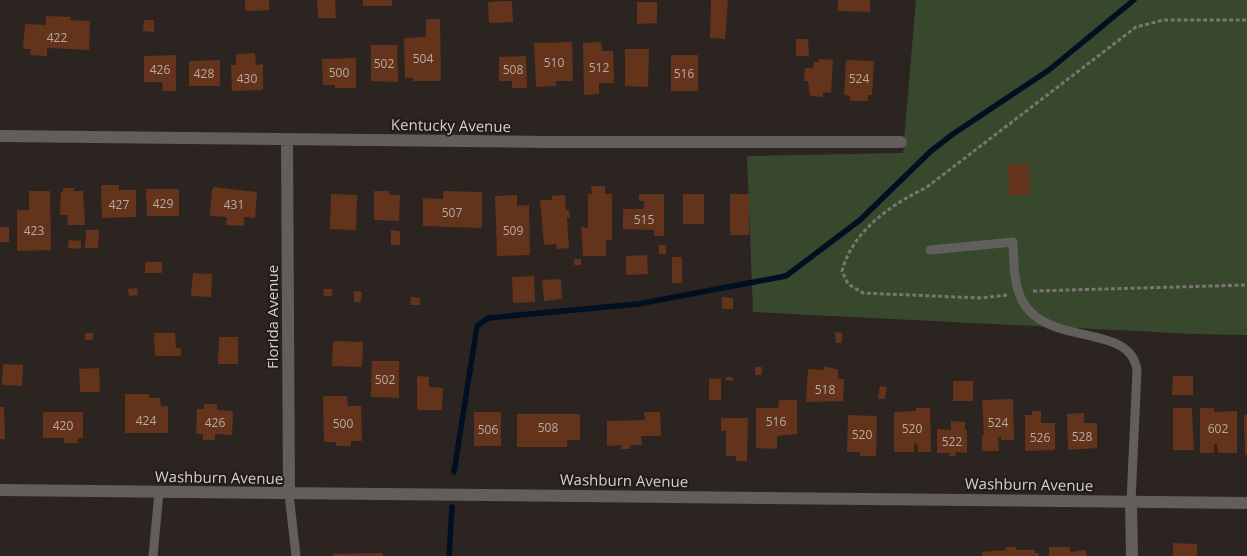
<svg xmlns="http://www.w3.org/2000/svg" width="1247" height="556" viewBox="0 0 1247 556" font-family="'Open Sans',sans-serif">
<rect width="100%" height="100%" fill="#2c2421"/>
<path fill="#37482d" d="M916 0H1247V335L1195 334 753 312 747 156 903 153Z"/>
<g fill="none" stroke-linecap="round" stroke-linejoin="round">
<path stroke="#001021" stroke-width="5.5" d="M454 472 477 326 488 318 638 304 786 276 860 220 931 151 953 134 1049 70 1134 0
M449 556 452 507"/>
</g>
<path fill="#63341b" d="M245 0H269V10L245 11Z
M317 0H335L336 18H318Z
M363 0H392V6H363Z
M711 0H728L725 39 710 38Z
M838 0H870V12L838 11Z
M512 1 513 22 489 23 488 2Z
M637 2H657V23L637 24Z
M46 16 71 17 70 20 90 21 89 50 47 48V56L30 55 31 49H23L25 24 46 25Z
M426 19H440L441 81H413V78H405L404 38 426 37Z
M144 20H154V32L143 31Z
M796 39H808L809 56H796Z
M572 42 573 81H556V86L536 87 534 43Z
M601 42 602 51H613L614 83H599V94L584 95 583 43Z
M371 45H397L398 82 371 81Z
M625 49H649L648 87 625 86Z
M255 53 256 65 263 64V90L232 91 231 65H236V54Z
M176 55V91H163L162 82H144V56Z
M671 55H698V91H671Z
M526 56 527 88H512V81H499V57Z
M356 58V88H335V85H323L322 59Z
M819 59 833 60 831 93 823 92V97L810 96 808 81H804L805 68H813L814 62H818Z
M220 60V86H189V61Z
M846 60 874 61 872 95H868V101H850V96L844 95Z
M1028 163 1031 194 1010 196 1007 165Z
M101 185H119V190H136V217L102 218Z
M591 186H605V194H612V240H606V256H583L581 227 588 228V194H592Z
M214 187 257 192 255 218 244 217V226L226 225 227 217 210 216 212 190Z
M63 188H74V191H83L85 225H67L68 215H60L61 192H63Z
M146 189H179V216H147Z
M29 191H50L51 250 17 251V210H29Z
M374 191H390L389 195H400L399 221 374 220Z
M443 191 482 192V228L423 226V198L443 199Z
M331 194 357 195 356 230 330 229Z
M639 194H664V236H654V230L623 229V209H644V201H639Z
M683 194H704V224H683Z
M730 194H749V235H730Z
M517 195V206L529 205 530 255 497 256 495 196Z
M565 195 566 210H569L570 218H567L569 248 557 249 556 244 544 245 540 200H552V196Z
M0 227H9V242H0Z
M86 230H99L98 248H85Z
M391 230 400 231V245H391Z
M69 240 81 241V249L68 248Z
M659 245H666V254H659Z
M647 255 648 274 626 275V256Z
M672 257H682V283H672Z
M574 259H581V265H574Z
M145 262H162V273H145Z
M193 273 212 274 211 297 191 296Z
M534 276 535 302 513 303 512 277Z
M561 279 562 299 544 301 542 280Z
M137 288 138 295 129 296 128 289Z
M323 289H332V296H324Z
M354 291 362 292 361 302H354Z
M411 297 420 298V305H410Z
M722 297 733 298V309H722Z
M835 332 842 333V343H836Z
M85 333H93V340H85Z
M154 333H175L176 348H181V356H155Z
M219 337H238V364H218Z
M333 341 363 342 362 367 332 366Z
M372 361H399V398L371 397Z
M3 364 23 365 22 386 2 385Z
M824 366 838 370V379H844L843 401 806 402 808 369 824 370Z
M755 367H762V375H755Z
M99 368 100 392H80L79 369Z
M417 376 429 377V387L443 388 442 410H417Z
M1173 376H1193V395H1172Z
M726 377H733V381L725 380Z
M721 378V400H709V379Z
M953 381H973V401H953Z
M880 386 887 387 885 399H878Z
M125 394H149V398H160L161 406H168V433H125Z
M323 396H347L348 406H361L362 441H351V446H336V442H324Z
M1013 399 1014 440H1001V437H998L999 451H982V435H984L982 400Z
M779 400H797V434L777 436V449L756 448V408H778Z
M204 404H217V410L233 411 232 435 215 434V440H203V434H196L197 409H204Z
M0 407H4L5 439H0Z
M916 408H930L931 452H918L917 443 914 444V452H894V412L916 411Z
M1173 408H1192L1194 450H1173Z
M1200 408H1214V412L1237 411V453H1218L1217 444H1214V453H1200Z
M1032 411H1041V423H1055V450L1025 451V415H1032Z
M43 412H83V438H78V443H64V438H43Z
M474 412H501V446H474Z
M644 412H660L661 436H641L642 445H630V449H621V445L607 446V421L645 420Z
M1084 413V423H1097V448L1068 450 1067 414Z
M517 414H580V440H567V447H517Z
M848 415 877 416 876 456H860V452H847Z
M1244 415H1247V455H1245Z
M721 418H748L747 461H736V456H726V431H721Z
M951 421 965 422V430H967V453L955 452 956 456H950V453H937V429L951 430Z
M1173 543 1197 544V556H1173Z
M1006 547H1016V550H1035V553H1039V556H982V552L1006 550Z
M1049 547H1070V552L1085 550 1087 556H1049Z
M383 553V556H333V554Z"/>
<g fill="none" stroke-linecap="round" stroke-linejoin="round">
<path stroke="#7b7572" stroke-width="3" stroke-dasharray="4 2.5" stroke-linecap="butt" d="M1033 291 1247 285
M1007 295 981 298 863 293 848 284 842 271C853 230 891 205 927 187L1136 27 1164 20H1247"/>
<path stroke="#625e5c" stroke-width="9" d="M930 250 1013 242C1014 262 1013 284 1023 302 1049 348 1132 322 1137 371L1131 501
M289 494 296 556
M153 556 159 492"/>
<path stroke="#625e5c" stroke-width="12" d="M0 136 547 142H901
M287 140 289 494
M1131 501 1132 556"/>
<path stroke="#625e5c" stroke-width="12" d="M0 490 1247 503"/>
</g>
<g text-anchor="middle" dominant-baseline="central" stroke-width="4" stroke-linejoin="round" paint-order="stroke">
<g font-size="12" fill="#b9aaa1">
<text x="57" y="37">422</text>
<text x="423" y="58">504</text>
<text x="554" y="62">510</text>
<text x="384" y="63">502</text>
<text x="599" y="67">512</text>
<text x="160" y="69">426</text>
<text x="513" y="69">508</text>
<text x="339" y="72">500</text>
<text x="204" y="73">428</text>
<text x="684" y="73">516</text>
<text x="247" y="78">430</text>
<text x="859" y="78">524</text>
<text x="163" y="203">429</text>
<text x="119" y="204">427</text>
<text x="234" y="204">431</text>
<text x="452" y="212">507</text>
<text x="644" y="219">515</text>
<text x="34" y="230">423</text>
<text x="513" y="230">509</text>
<text x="385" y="379">502</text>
<text x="825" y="389">518</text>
<text x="146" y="420">424</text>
<text x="776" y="421">516</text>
<text x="215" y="422">426</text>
<text x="998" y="422">524</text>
<text x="343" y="423">500</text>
<text x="63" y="425">420</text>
<text x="548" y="427">508</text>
<text x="912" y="428">520</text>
<text x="1218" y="428">602</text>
<text x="488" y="429">506</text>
<text x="862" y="434">520</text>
<text x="1082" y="436">528</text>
<text x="1040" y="437">526</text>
<text x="952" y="441">522</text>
</g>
<g font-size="15" fill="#d6d1ce" stroke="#221b17">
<text transform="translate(451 125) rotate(1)">Kentucky Avenue</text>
<text transform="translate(272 317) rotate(-90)">Florida Avenue</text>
<text transform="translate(219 477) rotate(1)">Washburn Avenue</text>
<text transform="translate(624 480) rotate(1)">Washburn Avenue</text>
<text transform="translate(1029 484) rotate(1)">Washburn Avenue</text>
</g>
</g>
</svg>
